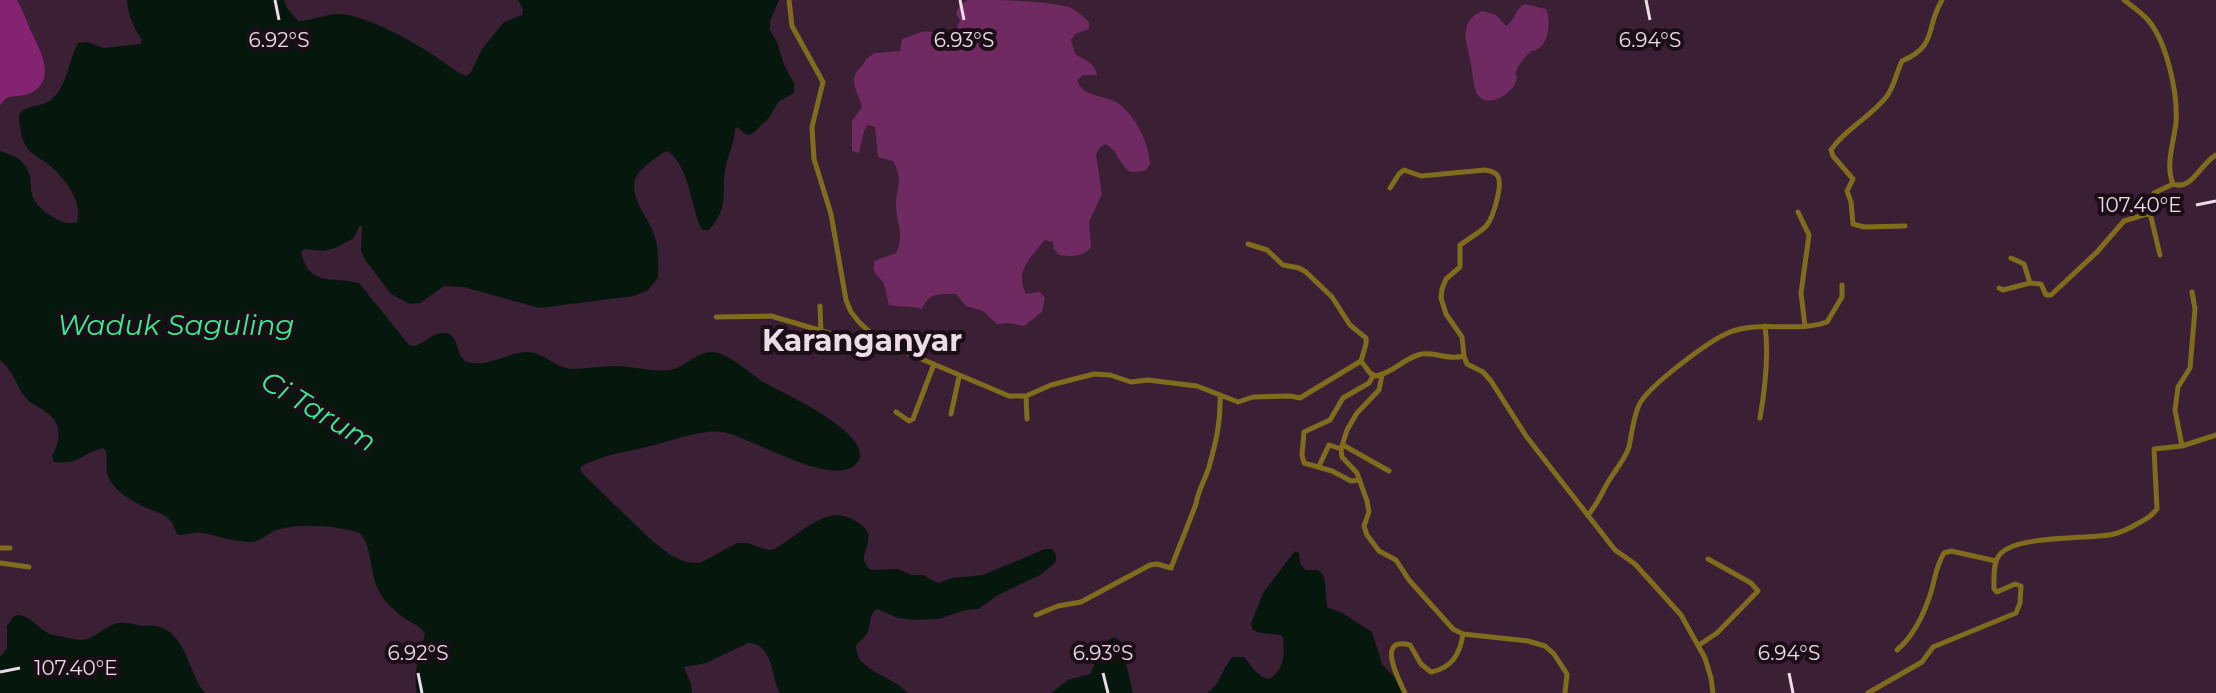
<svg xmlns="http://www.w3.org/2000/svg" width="2216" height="693" viewBox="0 0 2216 693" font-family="Montserrat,sans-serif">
<rect width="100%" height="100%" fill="#3b1f35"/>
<path fill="#6f2b61" d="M968 0C1000 0 1038 0 1069 7 1076 10 1083 17 1089 22V29L1075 34 1071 40 1075 54C1085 60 1095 63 1097 75H1083L1077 80C1082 98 1105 94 1119 104 1136 117 1149 143 1150 164L1145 171 1130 172C1119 164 1118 150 1105 144L1099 148 1096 155 1102 194 1089 222 1091 247C1083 257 1071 257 1059 255L1054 249 1053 242 1045 240C1031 257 1014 271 1026 294L1040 292 1045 298 1042 312 1024 326 1009 323 997 324 983 311 966 306 956 294C939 294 929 292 922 309 911 305 901 308 889 305 887 299 886 290 884 284 878 273 872 277 874 261L896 253C905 234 897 226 896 207 895 188 905 182 893 161L878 157 875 127 868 125 864 131 859 153 852 151V121L862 107C860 98 851 84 855 75 858 68 863 67 866 59L875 53 900 51 902 39C925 32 918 29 944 34L957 28 960 20 956 14 959 6Z
M1524 4 1546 9C1551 20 1549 41 1539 48 1530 54 1536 47 1528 54 1525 58 1519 65 1517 69 1513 80 1519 70 1516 81 1514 90 1502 98 1494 100 1474 105 1474 83 1472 71 1470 49 1454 24 1482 11L1496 15 1506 26C1515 20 1515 10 1524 4Z"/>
<path fill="#852373" d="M0 0H17L19 4C23 11 26 19 29 27 38 47 59 78 31 93 23 97 14 95 6 98L0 105Z"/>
<path fill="#06170d" d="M127 0H284L287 8 298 21C313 21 326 13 342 14 369 17 417 43 439 59 449 65 455 72 466 76L471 72 482 49 504 22 522 15 523 9 518 0H779L770 21V30L777 42 784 65 794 83V93L778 102 769 118 752 134 747 135 737 127 735 129C734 145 730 150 726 165 720 193 731 205 709 230H702C690 206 691 170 668 151 660 153 655 159 648 164 615 187 650 214 656 241 659 253 658 266 658 278L648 290 634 296 539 308 464 287 444 286 420 303 410 304 391 294 366 261 361 251 362 227 360 225 354 238 335 248 324 251 304 249 301 252C309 288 333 276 359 283L409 345 415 346C424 343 433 333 442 333 461 331 454 358 468 362 487 368 508 352 527 352 543 352 556 368 572 369 586 369 600 366 614 366 632 366 653 372 669 370 685 368 696 351 713 352 729 353 751 375 765 383 781 392 884 438 855 465 830 487 751 437 723 432 702 429 671 441 651 446 628 452 603 454 582 466L580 469 582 473 649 538 670 555 686 562 699 563 708 559 737 543H747L769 550 774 549C797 538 824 504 852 519 857 522 864 525 867 531 872 540 863 551 864 561L868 568 872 570 898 569 911 575H923L938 583 952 578 983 575 1045 549H1052C1056 553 1057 557 1055 563L1040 575 998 595 978 609 966 610 938 619 915 620 898 618 877 609C868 616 872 621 868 631 866 637 859 641 856 646 856 672 892 675 908 693H780C770 675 774 644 748 643L706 663 684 667 691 684 692 693H417C412 671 421 654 425 633 420 627 416 625 409 621 397 614 384 602 378 589 369 570 373 549 360 533 339 526 302 523 280 529 269 531 263 541 252 542 234 542 219 536 203 533 195 531 187 535 178 535 174 529 174 524 169 519 163 513 154 511 146 508 133 501 113 491 108 476 106 468 107 459 106 451L103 448C82 453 80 465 54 462L52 456C63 436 61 419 40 408 34 405 29 402 25 397 15 383 14 372 0 360V151C8 154 17 156 23 163 40 182 18 196 53 217 62 222 67 225 77 222 84 202 63 176 48 164 42 159 33 156 28 149 23 143 21 134 20 126 19 121 18 119 20 114 24 105 44 107 52 99 68 84 68 62 78 43L87 42 104 48 141 44 142 40C133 27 128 15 127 0Z
M1295 551 1299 553 1300 563 1305 570H1318L1323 575 1325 582 1327 607 1342 613 1372 632 1382 664 1394 677 1403 693H1207C1222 684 1221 668 1233 657H1244C1252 666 1257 677 1269 679 1284 671 1286 652 1282 636 1272 632 1264 636 1253 630L1251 624 1263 593Z
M19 615C33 617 38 629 50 634 52 635 78 640 80 640 93 641 105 625 119 623 127 622 136 625 143 626 148 626 151 625 156 626 188 633 187 672 205 693H0V657L7 648V626L14 616Z
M1114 637 1121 642 1133 693H1051L1068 680 1090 674 1104 643Z"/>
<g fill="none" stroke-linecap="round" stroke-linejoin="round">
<path stroke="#7f6d1d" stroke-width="5" d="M789 0 792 26 823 82 812 127 814 159 831 214 846 300 851 312 859 322 879 341 1009 396H1026L1051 385 1094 374 1110 375 1131 382 1148 380 1197 386 1238 402 1253 397 1290 396 1300 398 1361 361 1370 373 1376 376C1394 372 1402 360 1418 355 1433 350 1447 361 1464 356L1467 364 1483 372 1491 381 1526 436 1615 550 1635 564 1681 615 1705 658 1711 678 1713 693
M2124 0C2132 6 2141 12 2148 20 2167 42 2178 94 2176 122 2174 143 2165 164 2173 184 2192 191 2200 164 2216 155
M1390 188 1399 174 1404 170 1421 176 1485 170C1490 171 1494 171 1497 175 1504 183 1493 217 1487 225 1480 233 1469 238 1460 245V267L1446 279 1442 289 1441 298 1446 314 1462 337 1464 356
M1798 212 1809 235 1801 293 1805 326
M2150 213 2160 255
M1905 226 1864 227 1853 224 1851 202 1847 191 1853 179 1833 156 1831 150C1845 129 1871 117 1887 96 1895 85 1896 73 1902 61 1938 46 1925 28 1942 0
M1248 244 1267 250 1283 265 1299 268 1306 272 1332 297 1350 325 1366 338V344L1361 361
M2011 258 2024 264 2030 283 2041 284 2046 295H2051L2097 252 2124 221 2150 213 2152 208 2154 193 2173 184
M1999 288 2003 290 2030 283
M820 306 821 332
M716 317 771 316 853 340 878 341
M1382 375 1379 390 1357 413 1347 430 1341 449 1342 457 1357 473 1367 501 1369 512 1364 526 1367 535 1379 551 1396 560 1409 580 1453 629 1463 634 1528 641 1545 646 1554 654 1567 674 1565 693
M1026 396 1027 419
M896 412 909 421 913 419 934 364
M951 414 959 377
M1760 418C1765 389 1769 355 1765 326
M1343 445 1389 471
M2182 446 2175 410 2178 387 2190 368 2195 309 2192 292
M1319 466 1329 445 1341 449
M1359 480 1351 481 1332 471 1304 463 1302 455 1304 432 1330 420 1343 398 1369 383 1373 376
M1588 515C1600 501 1601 493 1610 479 1617 468 1625 459 1629 447 1632 433 1633 418 1639 405 1648 386 1710 340 1730 332 1761 320 1796 333 1827 322L1842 297V285
M0 548H10
M0 563 29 567
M1036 615 1058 606 1081 602 1150 565 1157 564 1171 568 1196 504C1198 490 1205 480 1209 467 1216 442 1221 421 1220 396
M1699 645 1717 633 1758 591 1751 583 1708 559
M1897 650C1915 635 1925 612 1932 589 1935 577 1937 564 1944 553L1951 551 1996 561
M1405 693C1399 680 1375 636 1410 645L1421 664 1431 672C1452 668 1460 654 1463 634
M1868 693 1922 662 1933 647 2016 613 2020 603 2021 586 2015 584 1997 592 1994 589C1994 579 1993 565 1998 557 2011 534 2089 540 2114 534 2122 532 2130 528 2137 524 2145 520 2152 516 2157 509L2154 449 2182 446 2216 435"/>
</g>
<path fill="none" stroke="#eedbe8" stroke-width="3" d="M275 0 279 20M960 0 964 20M1646 0 1650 20M2196 205 2216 201M0 672 20 668M418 673 422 693M1103 673 1108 693M1789 673 1793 693"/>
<g text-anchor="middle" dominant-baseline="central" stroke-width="8" stroke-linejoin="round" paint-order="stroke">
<g font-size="28" font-style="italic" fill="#36ed94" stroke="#1b0e17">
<text x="176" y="325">Waduk Saguling</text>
<text transform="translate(319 411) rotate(31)">Ci Tarum</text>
</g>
<g font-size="30" font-weight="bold" fill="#eedbe8" stroke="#1b0e17">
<text x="862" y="340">Karanganyar</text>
</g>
</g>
<g font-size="20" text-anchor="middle" fill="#eedbe8" stroke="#1b0e17" stroke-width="8" stroke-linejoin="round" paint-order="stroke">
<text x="279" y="47">6.92°S</text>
<text x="964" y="47">6.93°S</text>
<text x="1650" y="47">6.94°S</text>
<text x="2140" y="212">107.40°E</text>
<text x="418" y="660">6.92°S</text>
<text x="1103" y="660">6.93°S</text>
<text x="1789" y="660">6.94°S</text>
<text x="76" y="675">107.40°E</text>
</g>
</svg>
